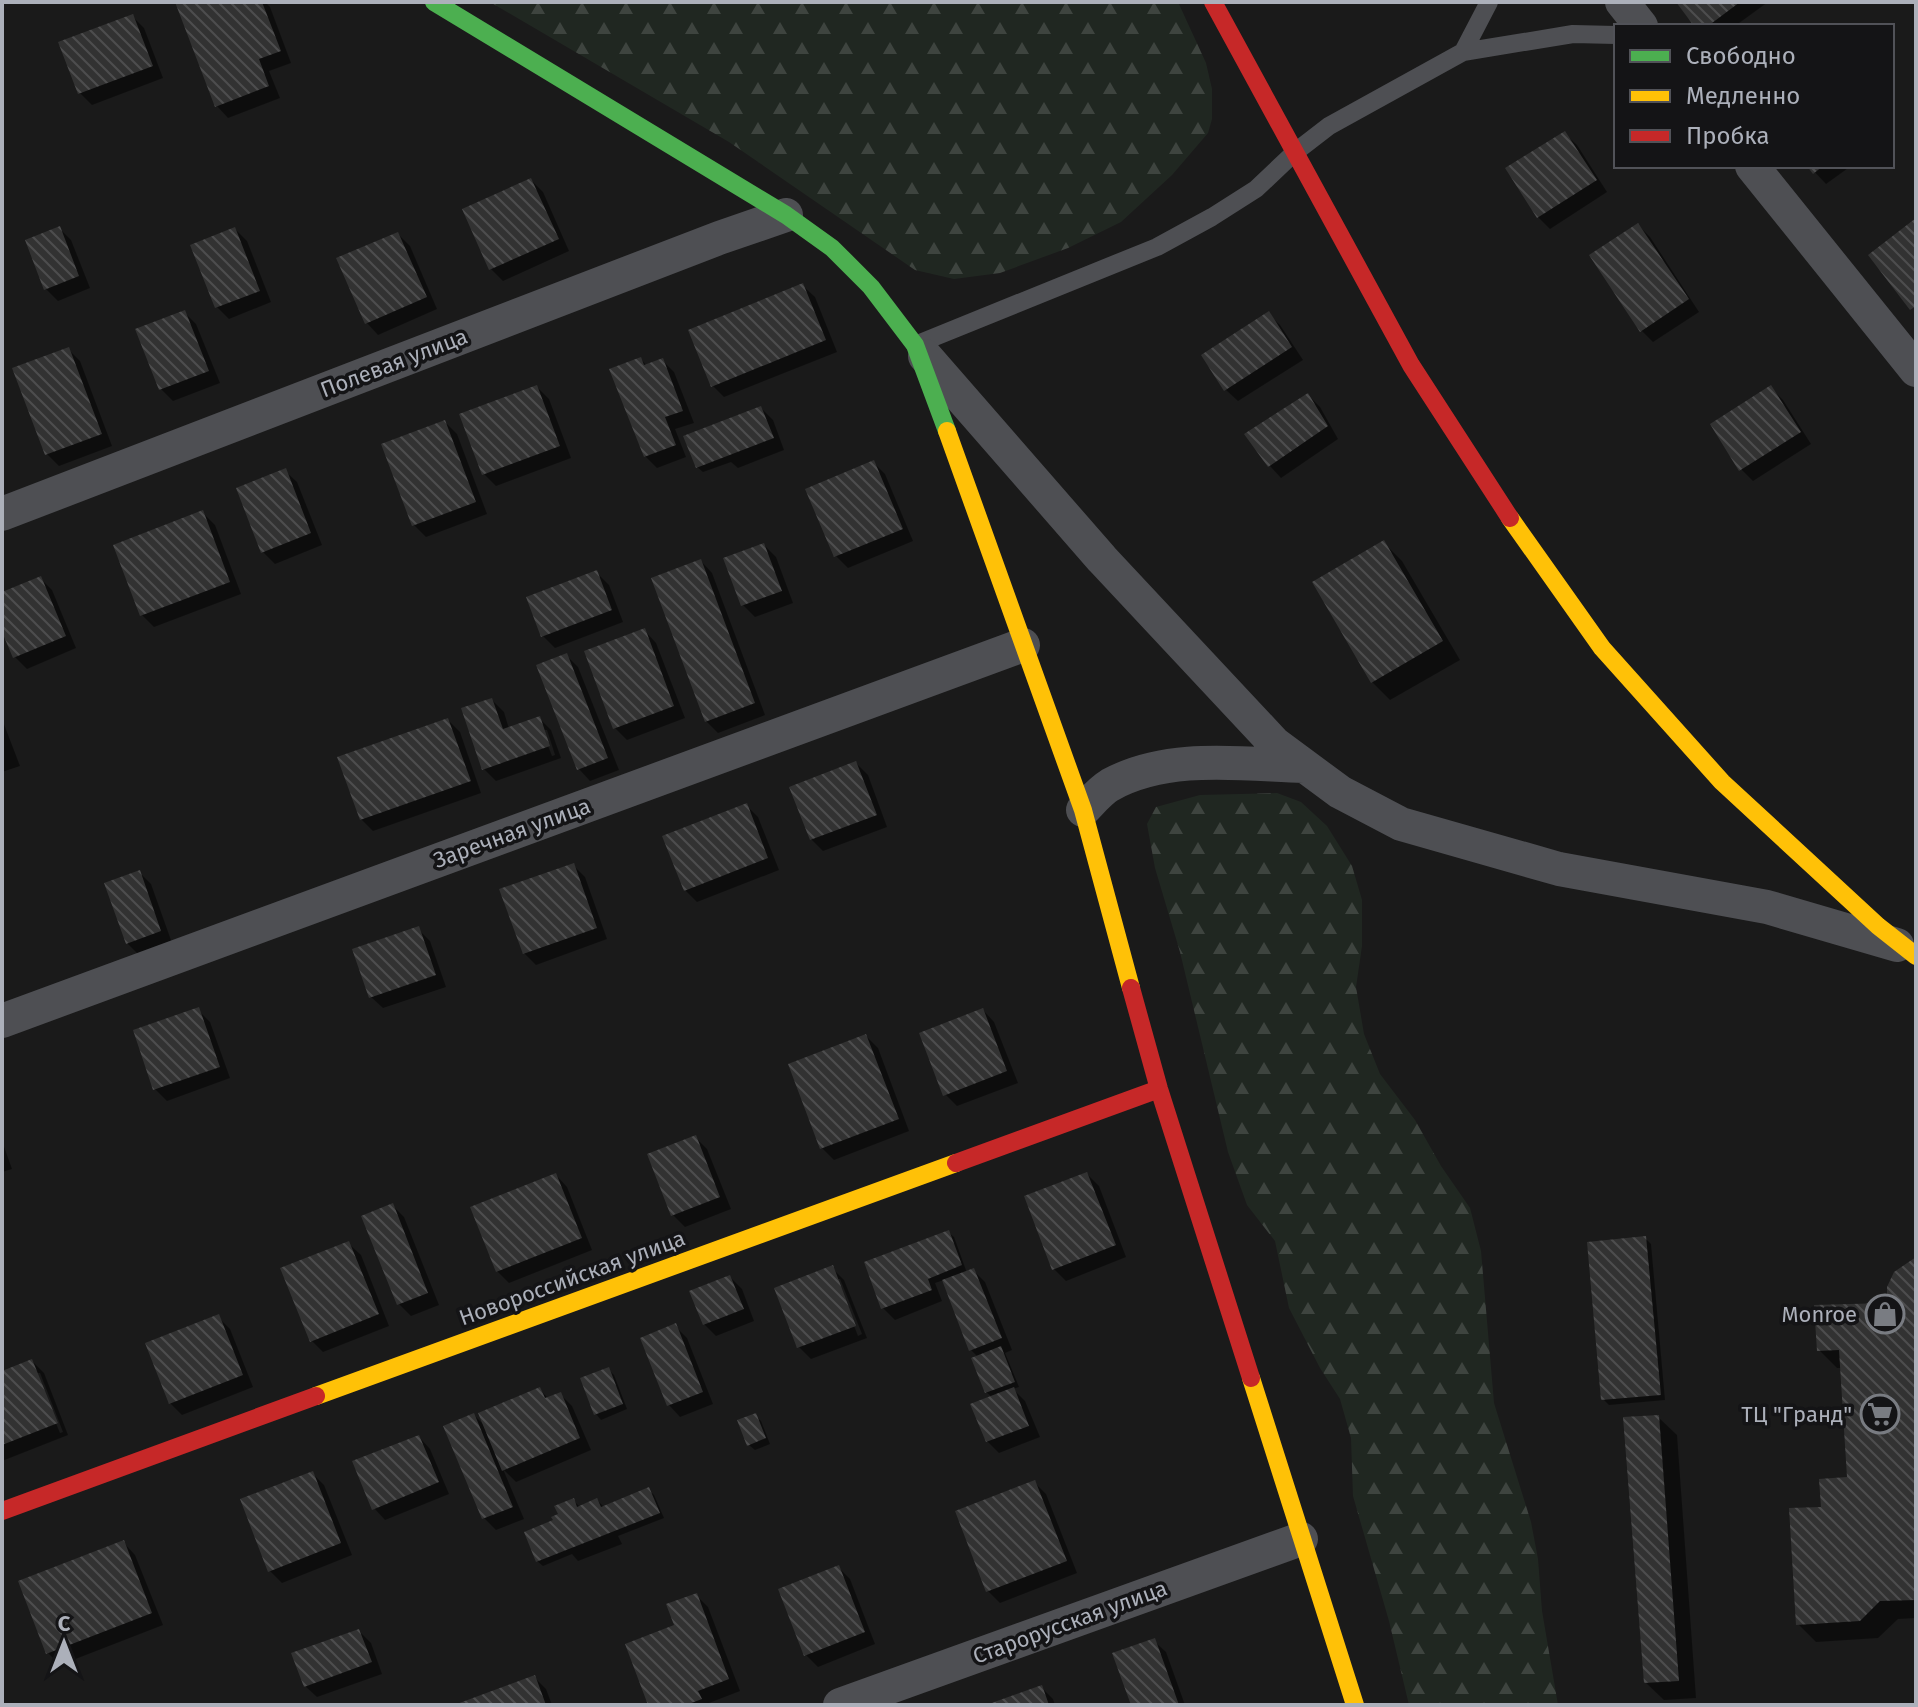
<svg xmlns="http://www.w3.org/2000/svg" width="1918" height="1707" viewBox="0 0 1918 1707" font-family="'Fira Sans',sans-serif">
<defs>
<pattern id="forest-firs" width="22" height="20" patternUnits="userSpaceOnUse" patternTransform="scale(2)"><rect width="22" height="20" fill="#202721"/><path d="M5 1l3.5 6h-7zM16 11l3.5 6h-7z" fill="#3e443f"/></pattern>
<pattern id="building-back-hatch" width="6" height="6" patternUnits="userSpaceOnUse" patternTransform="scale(2)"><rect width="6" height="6" fill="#323232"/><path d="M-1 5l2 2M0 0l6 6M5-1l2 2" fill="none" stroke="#4d4d4e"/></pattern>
</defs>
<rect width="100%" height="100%" fill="#1a1a1a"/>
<path fill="url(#forest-firs)" d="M490 2H1178L1206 63 1212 89V119L1208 133 1172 175 1121 222 1068 248 1000 273 954 279 915 270 729 142Z
M1277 793 1301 802 1327 826 1352 866 1362 900V946L1356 987 1364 1034 1380 1074 1415 1120 1441 1166 1470 1208 1481 1251 1494 1403 1531 1522 1538 1559 1542 1611 1558 1705H1409L1389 1621 1353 1496 1351 1438 1340 1399 1320 1368 1289 1308 1275 1241 1247 1205 1228 1152 1180 952 1155 868 1147 824 1156 807 1200 795Z"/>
<path fill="#0007" fill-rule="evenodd" d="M177 2H265L270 7 291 63 269 71 280 98 228 118 217 106Z
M1679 2H1768L1735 26H1697Z
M132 16 144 28 163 78 92 105 80 93Z
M1565 134 1577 145 1607 192 1550 229 1538 217Z
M1809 166H1851L1826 184Z
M531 180 543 192 569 251 503 281 491 269Z
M1638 225 1650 237 1699 312 1653 342 1641 330Z
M59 228 71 240 90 288 58 301 46 289Z
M235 229 247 241 271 302 229 319 217 307Z
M398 234 410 246 437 309 378 335 367 323Z
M803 286 815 297 837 352 724 397 712 385Z
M184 312 196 324 220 383 173 401 161 389Z
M1268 314 1280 325 1303 360 1238 401 1226 390Z
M68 349 80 361 112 446 59 466 47 454Z
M641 359 647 366 663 361 674 372 694 423 675 429 686 457 657 468 645 456Z
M537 387 549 399 571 458 496 486 484 474Z
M1771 388 1783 400 1811 444 1753 481 1741 469Z
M1308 395 1320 407 1338 439 1281 478 1270 466Z
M761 408 773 420 784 450 738 468 731 462 703 472 697 467Z
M445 422 457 434 487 514 426 537 414 525Z
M873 462 885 474 913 541 848 568 836 556Z
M285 471 297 482 322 545 275 564 263 552Z
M203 513 215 525 241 594 154 627 142 615Z
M1384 543 1402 561 1460 660 1390 700 1372 682Z
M764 545 776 557 793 603 755 617 743 605Z
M701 561 712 573 765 715 718 733 706 721Z
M597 573 609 585 623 622 555 648 543 636Z
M40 578 52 590 76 648 27 669 15 657 2 626V594Z
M645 631 656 643 685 718 627 740 615 728Z
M566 655 578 667 619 770 590 781 579 769Z
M492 700 504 712 509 729 539 718 551 730 561 758 496 781 484 769ZM542 730H547L555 755 552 756Z
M2 719 20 766 2 772Z
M448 720 460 732 481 793 373 831 361 819Z
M856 763 868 775 887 827 823 851 811 839Z
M746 805 758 817 779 870 697 902 685 890Z
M573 865 585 877 607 939 536 965 524 953Z
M139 872 151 884 172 943 139 955 127 943Z
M418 929 430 941 446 987 383 1008 371 997Z
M198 1010 210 1022 230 1078 167 1101 155 1089Z
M983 1010 994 1022 1018 1083 957 1106 945 1094Z
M866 1036 878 1048 909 1131 834 1160 822 1148Z
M695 1137 707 1149 731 1209 685 1227 673 1215 649 1155Z
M2 1141 12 1169 2 1172Z
M1087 1174 1099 1186 1126 1257 1066 1281 1054 1269Z
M556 1175 567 1187 592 1250 509 1283 497 1271Z
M392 1205 404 1217 439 1305 411 1316 399 1304Z
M948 1232 954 1237 967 1273 973 1270 985 1282 1012 1350 1005 1353 1019 1387 1013 1389 1025 1401 1040 1437 999 1453 987 1441 992 1397 986 1392 978 1357 971 1350 944 1280 935 1283 942 1301 895 1320 883 1308Z
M1645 1238 1651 1244 1665 1400 1609 1405 1603 1399Z
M349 1244 361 1255 389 1326 323 1352 311 1340Z
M1916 1259V1618L1898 1619 1878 1638 1816 1642 1798 1624 1823 1508 1850 1479 1842 1368H1837L1819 1350 1889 1305Z
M832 1268 844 1280 867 1338 811 1359 799 1347ZM836 1279H840L862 1334 858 1336Z
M730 1277 742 1289 754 1321 716 1336 704 1324Z
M218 1317 230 1329 253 1387 182 1415 170 1403Z
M675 1326 687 1338 713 1404 680 1417 669 1405Z
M32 1361 44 1373 68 1435 2 1461V1373ZM35 1373H40L63 1432 60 1433Z
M608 1369 614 1375 627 1409 601 1420 596 1414Z
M540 1390 548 1398 560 1394 572 1406 591 1450 516 1482 503 1469 524 1519 496 1530 484 1518 474 1415 487 1428Z
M755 1415 761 1421 770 1444 755 1450 749 1445Z
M1658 1417 1677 1435 1696 1698 1664 1700 1645 1682Z
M419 1437 430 1449 449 1494 385 1520 374 1508Z
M312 1473 324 1485 352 1555 282 1583 270 1571Z
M1034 1482 1046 1494 1077 1573 1000 1603 988 1591 957 1512Z
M649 1490 654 1495 664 1518 618 1536 622 1544 578 1561 572 1554 543 1566 537 1561 573 1500 580 1507 597 1500 604 1507Z
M124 1543 135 1555 163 1625 60 1665 48 1653Z
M838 1567 850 1579 875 1644 818 1667 806 1655Z
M696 1595 708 1607 740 1691 709 1703 710 1705H650L677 1626Z
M359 1631 371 1643 382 1674 317 1697 305 1686Z
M1154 1641 1166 1652 1185 1705H1133Z
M534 1677 546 1689 552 1705H459Z
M1041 1687 1053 1699 1055 1705H991Z"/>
<path fill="url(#building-back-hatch)" d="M175 2H262L281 51 259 59 269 86 215 107Z
M1676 2H1740L1708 26H1694Z
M133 14 153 66 78 94 58 42Z
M1565 131 1597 180 1537 218 1505 168Z
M1807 166H1823L1813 174Z
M531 178 559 239 489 270 462 209Z
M1916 218V306L1910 310 1868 255Z
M1638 223 1689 299 1640 332 1589 255Z
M60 226 79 276 44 290 25 240Z
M235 227 260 291 215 308 190 245Z
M398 232 427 297 365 324 336 258Z
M803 283 826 340 711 387 688 330Z
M185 310 209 371 159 390 135 329Z
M1269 311 1292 347 1224 391 1201 355Z
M69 347 102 434 45 455 12 368Z
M641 357 644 365 663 358 683 411 665 417 676 445 644 457 609 369Z
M537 385 560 446 482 475 459 414Z
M1771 385 1801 432 1739 471 1710 424Z
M1308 393 1328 426 1268 467 1244 434Z
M761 406 774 438 696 468 683 436Z
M445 420 476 502 412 526 381 444Z
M874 460 903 529 834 557 805 489Z
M286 468 311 533 261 553 236 488Z
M203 510 230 582 140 616 113 545Z
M1384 540 1443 641 1371 683 1312 582Z
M764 543 782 591 741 606 723 558Z
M701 559 755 703 705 722 651 578Z
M597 570 612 610 541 637 526 597Z
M41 576 66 636 13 658 2 632V592Z
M645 628 674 706 613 729 584 651Z
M567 653 608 758 577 770 536 665Z
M492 698 503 729 540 716 550 746 482 770 461 708Z
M448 718 471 781 360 820 337 757Z
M856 761 877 815 810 840 789 787Z
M747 803 768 858 684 891 662 836Z
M574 863 597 928 523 954 499 889Z
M140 870 161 931 126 944 104 883Z
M419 926 436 975 369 998 352 949Z
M199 1007 220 1067 153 1090 133 1030Z
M983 1008 1007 1071 943 1096 919 1033Z
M866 1034 899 1119 820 1149 788 1064Z
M696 1135 720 1197 671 1216 647 1154Z
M1087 1172 1116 1245 1052 1270 1024 1196Z
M556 1173 582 1238 496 1272 470 1207Z
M393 1203 428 1293 397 1305 361 1216Z
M949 1230 962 1265 928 1279 932 1290 881 1309 864 1262Z
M1646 1236 1661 1395 1601 1400 1587 1242Z
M349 1241 379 1314 310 1342 280 1268Z
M1916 1257V1600L1880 1601 1860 1621 1796 1625 1789 1508 1821 1507 1819 1479 1847 1477 1839 1350 1817 1351 1814 1305 1887 1303V1287L1894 1272Z
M833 1265 856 1326 797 1348 774 1288Z
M974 1268 1002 1338 969 1351 942 1280Z
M730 1275 744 1309 703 1325 689 1291Z
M219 1314 243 1375 169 1404 145 1343Z
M676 1323 703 1392 667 1406 640 1338Z
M1001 1346 1015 1382 985 1393 971 1358Z
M32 1359 58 1423 2 1445V1371Z
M609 1367 623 1404 594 1415 580 1378Z
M540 1387 545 1398 561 1392 580 1438 502 1471 478 1413Z
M1014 1387 1029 1426 986 1442 970 1404Z
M474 1413 513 1507 482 1519 443 1426Z
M756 1413 766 1438 747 1446 737 1420Z
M1659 1415 1679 1681 1644 1683 1623 1417Z
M419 1435 439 1482 372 1510 352 1461Z
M313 1471 341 1543 268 1572 240 1499Z
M1035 1480 1067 1561 986 1592 955 1511Z
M649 1487 660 1513 536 1562 524 1532 553 1520 551 1517 558 1514 554 1506 574 1498 577 1507 597 1498 601 1507Z
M124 1540 152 1613 46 1654 18 1581Z
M839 1565 865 1632 804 1656 778 1589Z
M697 1593 729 1679 698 1691 702 1699 686 1705H648L625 1644 674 1625 666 1604Z
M359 1629 372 1662 304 1687 291 1653Z
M1155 1638 1179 1705H1131L1112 1653Z
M535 1675 546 1705H454Z
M1042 1685 1049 1705H986Z"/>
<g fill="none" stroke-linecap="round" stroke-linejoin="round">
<path stroke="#4e4f53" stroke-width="18" d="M1463 52 1489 2
M915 345 1157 247 1212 217 1256 189 1294 153 1329 126 1463 52 1573 34 1616 35"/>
<path stroke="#4e4f53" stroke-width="34" d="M1622 2 1641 26
M1752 166 1916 370
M925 356 1102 559 1275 744 1340 792 1401 824 1559 869 1767 907 1897 945
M2 514 719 238 786 215
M1083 810C1091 802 1100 791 1110 785 1168 753 1241 764 1304 766
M2 1021 1023 645
M840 1705 1301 1539"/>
<path stroke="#4caf50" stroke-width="18" d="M434 2 786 215 832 248 871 287 915 345 947 431"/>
<path stroke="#ffc107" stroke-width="18" d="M947 431 1083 810 1131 988
M1510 518 1602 648 1722 782 1878 926 1916 956
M1251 1378 1355 1705
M316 1396 956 1163"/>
<path stroke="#c62828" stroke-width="18" d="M1213 2 1411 365 1510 518
M1131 988 1159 1089 1251 1378
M956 1163 1159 1089
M2 1511 316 1396"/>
</g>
<defs>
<symbol id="shop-ring" viewBox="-11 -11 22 22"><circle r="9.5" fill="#141416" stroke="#797c82" stroke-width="1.5"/><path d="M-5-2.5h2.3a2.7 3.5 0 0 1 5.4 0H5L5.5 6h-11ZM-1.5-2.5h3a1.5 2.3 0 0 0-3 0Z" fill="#797c82"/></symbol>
<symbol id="supermarket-ring" viewBox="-11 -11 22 22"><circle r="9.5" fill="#141416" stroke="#797c82" stroke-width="1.5"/><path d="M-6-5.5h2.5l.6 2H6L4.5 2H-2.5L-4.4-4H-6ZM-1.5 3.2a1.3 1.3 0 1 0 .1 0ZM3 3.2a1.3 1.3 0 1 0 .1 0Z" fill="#797c82"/></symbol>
</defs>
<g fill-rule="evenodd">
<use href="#shop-ring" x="1863" y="1292" width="44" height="44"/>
<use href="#supermarket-ring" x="1858" y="1392" width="44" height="44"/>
</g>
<g text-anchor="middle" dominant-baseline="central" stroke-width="7" stroke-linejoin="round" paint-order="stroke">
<g font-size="22" fill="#acb0ba" stroke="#141416">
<text transform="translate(394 363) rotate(-21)">Полевая улица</text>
<text transform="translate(512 833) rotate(-20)">Заречная улица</text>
<text transform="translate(572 1278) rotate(-20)">Новороссийская улица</text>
<text transform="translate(1070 1622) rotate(-20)">Старорусская улица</text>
</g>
<g font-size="22" fill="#acb0ba" stroke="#141416" text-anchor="end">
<text x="1857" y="1314">Monroe</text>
<text x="1852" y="1414">ТЦ "Гранд"</text>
</g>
</g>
<rect width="1918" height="1707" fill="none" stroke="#acb0ba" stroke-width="8"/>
<rect x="1614" y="24" width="280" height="144" fill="#141416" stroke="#515258" stroke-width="2"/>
<rect x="1630" y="50" width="40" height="12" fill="#4caf50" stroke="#515258" stroke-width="2"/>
<text x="1686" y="64" font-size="24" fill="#acb0ba">Свободно</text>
<rect x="1630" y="90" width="40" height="12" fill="#ffc107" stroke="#515258" stroke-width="2"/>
<text x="1686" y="104" font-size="24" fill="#acb0ba">Медленно</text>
<rect x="1630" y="130" width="40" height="12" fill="#c62828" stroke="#515258" stroke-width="2"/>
<text x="1686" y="144" font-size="24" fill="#acb0ba">Пробка</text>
<g transform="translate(64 1643)" stroke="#141416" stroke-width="6" paint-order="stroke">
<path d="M0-6L14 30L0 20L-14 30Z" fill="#acb0ba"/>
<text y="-12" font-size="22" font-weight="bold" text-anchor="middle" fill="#acb0ba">С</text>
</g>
</svg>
